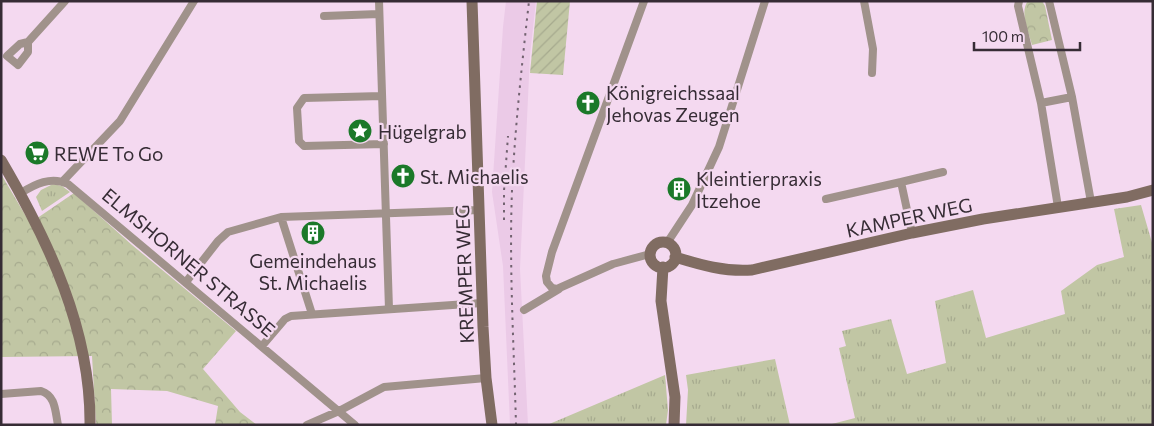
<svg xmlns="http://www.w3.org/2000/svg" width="1154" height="426" viewBox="0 0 1154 426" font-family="Commissioner,sans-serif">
<defs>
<pattern id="grass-tufts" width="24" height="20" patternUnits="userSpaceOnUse" patternTransform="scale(1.25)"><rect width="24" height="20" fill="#c1c6a4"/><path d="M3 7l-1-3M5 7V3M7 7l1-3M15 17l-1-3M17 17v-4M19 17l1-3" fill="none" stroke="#a6aa8e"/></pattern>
<pattern id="forest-crowns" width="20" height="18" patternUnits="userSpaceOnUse" patternTransform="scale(1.25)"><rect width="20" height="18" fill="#c1c6a4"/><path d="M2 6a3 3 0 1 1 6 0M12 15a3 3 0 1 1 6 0" fill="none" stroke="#a6aa8e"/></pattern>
<pattern id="garden-furrows" width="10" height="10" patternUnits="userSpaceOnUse" patternTransform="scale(1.25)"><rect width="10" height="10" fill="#c1c6a4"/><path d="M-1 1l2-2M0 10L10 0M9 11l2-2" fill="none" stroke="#a6aa8e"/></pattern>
</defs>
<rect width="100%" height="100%" fill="#f4d9f0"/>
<path fill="#ebcae7" d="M506 1H536L530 55 520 269 528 425H510L503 266 492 192 503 27Z"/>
<path fill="url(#grass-tufts)" d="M53 184 62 186 70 192 42 211 36 197 41 190Z
M1141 205 1153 246V425H828L855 418 839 348 846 346 842 331 891 319 907 374 946 363 935 301 973 290 986 338 1065 314 1061 291 1097 265 1124 257 1114 209Z
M775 359 790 425H686L688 390 686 375Z
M665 375 668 410 666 425H547Z"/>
<path fill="url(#forest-crowns)" d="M1028 1H1042L1045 6 1052 40 1032 45C1029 33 1019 12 1028 1Z
M1 174 30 223 74 193 132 245 236 331 203 369 240 412 257 425H215L218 406 167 391 111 389 112 425H96L92 356 1 357Z"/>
<path fill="url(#garden-furrows)" d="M537 1H570L563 75 530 73Z"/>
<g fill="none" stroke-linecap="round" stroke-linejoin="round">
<path stroke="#a0928b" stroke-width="8" d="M379 1 389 309
M644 1 552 252 546 276 547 282 552 288 557 289 613 264 650 254
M864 1 873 49 872 73
M1019 1 1018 6 1041 103 1058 207
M1049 1 1072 97 1091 202
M324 16 379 14
M28 42V52L18 65 7 56 20 44 28 42 65 1
M382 96 304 98 297 108 299 141 304 146 384 144
M1041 103 1072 97
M63 181 120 121 194 1
M901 182 943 172
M21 193C35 184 51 176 68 184L355 425
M826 199 901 182 912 233
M281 217 312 314
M667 243 692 205 719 147 765 1
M186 282 218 241 228 232 281 217 480 210
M524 310 559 289
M262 346 285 319 291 316 482 303
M1 394 41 391C56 396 55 411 58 425
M307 425 339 411 384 387 486 378"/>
<path stroke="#806c62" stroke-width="11" d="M472 1 483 327 486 378 492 425
M1 160C48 240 91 330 90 425
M650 255a13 13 0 1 1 26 0a13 13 0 1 1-26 0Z
M675 257C701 265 725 272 752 270L912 233 983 219 1127 197 1153 190
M663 267 661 301 675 397 674 425"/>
<path stroke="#726270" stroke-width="2" stroke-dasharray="2.5 5" stroke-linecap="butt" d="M504 220V191L508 136
M516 425C514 347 509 268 512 190 515 127 522 64 529 1"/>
</g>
<defs>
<symbol id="church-disc" viewBox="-11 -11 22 22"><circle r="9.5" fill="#1b7929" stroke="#f4d9f0"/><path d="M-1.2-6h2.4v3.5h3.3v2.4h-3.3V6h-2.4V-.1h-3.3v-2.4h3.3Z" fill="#fff"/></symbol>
<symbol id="sight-disc" viewBox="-11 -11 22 22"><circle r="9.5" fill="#1b7929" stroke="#f4d9f0"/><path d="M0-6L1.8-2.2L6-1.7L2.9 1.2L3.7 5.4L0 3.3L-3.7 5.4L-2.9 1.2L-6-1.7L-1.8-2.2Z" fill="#fff"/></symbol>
<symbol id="supermarket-disc" viewBox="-11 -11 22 22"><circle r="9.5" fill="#1b7929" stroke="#f4d9f0"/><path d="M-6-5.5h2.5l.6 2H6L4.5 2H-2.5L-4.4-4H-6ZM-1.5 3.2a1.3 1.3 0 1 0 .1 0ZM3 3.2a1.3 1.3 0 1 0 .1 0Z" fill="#fff"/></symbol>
<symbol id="building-disc" viewBox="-11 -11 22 22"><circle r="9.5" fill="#1b7929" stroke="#f4d9f0"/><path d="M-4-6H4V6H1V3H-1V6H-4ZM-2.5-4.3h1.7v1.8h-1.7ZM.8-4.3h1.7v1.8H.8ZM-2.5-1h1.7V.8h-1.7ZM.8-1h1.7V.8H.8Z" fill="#fff"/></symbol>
</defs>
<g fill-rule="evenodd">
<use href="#church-disc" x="574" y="89" width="28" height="28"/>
<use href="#sight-disc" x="346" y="117" width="28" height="28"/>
<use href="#supermarket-disc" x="23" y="139" width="28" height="28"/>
<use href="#church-disc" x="389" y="162" width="28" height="28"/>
<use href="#building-disc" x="665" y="175" width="28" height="28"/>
<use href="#building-disc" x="299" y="219" width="28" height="28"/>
</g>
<g text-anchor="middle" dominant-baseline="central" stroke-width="4.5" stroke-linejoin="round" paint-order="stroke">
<g font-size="19" fill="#362c35" stroke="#f4d9f0" text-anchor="start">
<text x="606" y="92">Königreichssaal<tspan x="606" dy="22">Jehovas Zeugen</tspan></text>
<text x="378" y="131">Hügelgrab</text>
<text x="54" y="153">REWE To Go</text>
<text x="420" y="176">St. Michaelis</text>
<text x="696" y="178">Kleintierpraxis<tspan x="696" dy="22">Itzehoe</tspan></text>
<text x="313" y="260" text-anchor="middle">Gemeindehaus<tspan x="313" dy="22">St. Michaelis</tspan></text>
</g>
<g font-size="19" fill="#362c35" stroke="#f4d9f0">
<text transform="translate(909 217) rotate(-12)">KAMPER WEG</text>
<text transform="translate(189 262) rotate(40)">ELMSHORNER STRASSE</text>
<text transform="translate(464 274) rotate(-92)">KREMPER WEG</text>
</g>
</g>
<rect width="1154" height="426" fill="none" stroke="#362c35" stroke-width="5"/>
<path d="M974 42v8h106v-8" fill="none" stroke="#362c35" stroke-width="2.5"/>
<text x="982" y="42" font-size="15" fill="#362c35" stroke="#f4d9f0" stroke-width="4" paint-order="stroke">100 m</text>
</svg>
